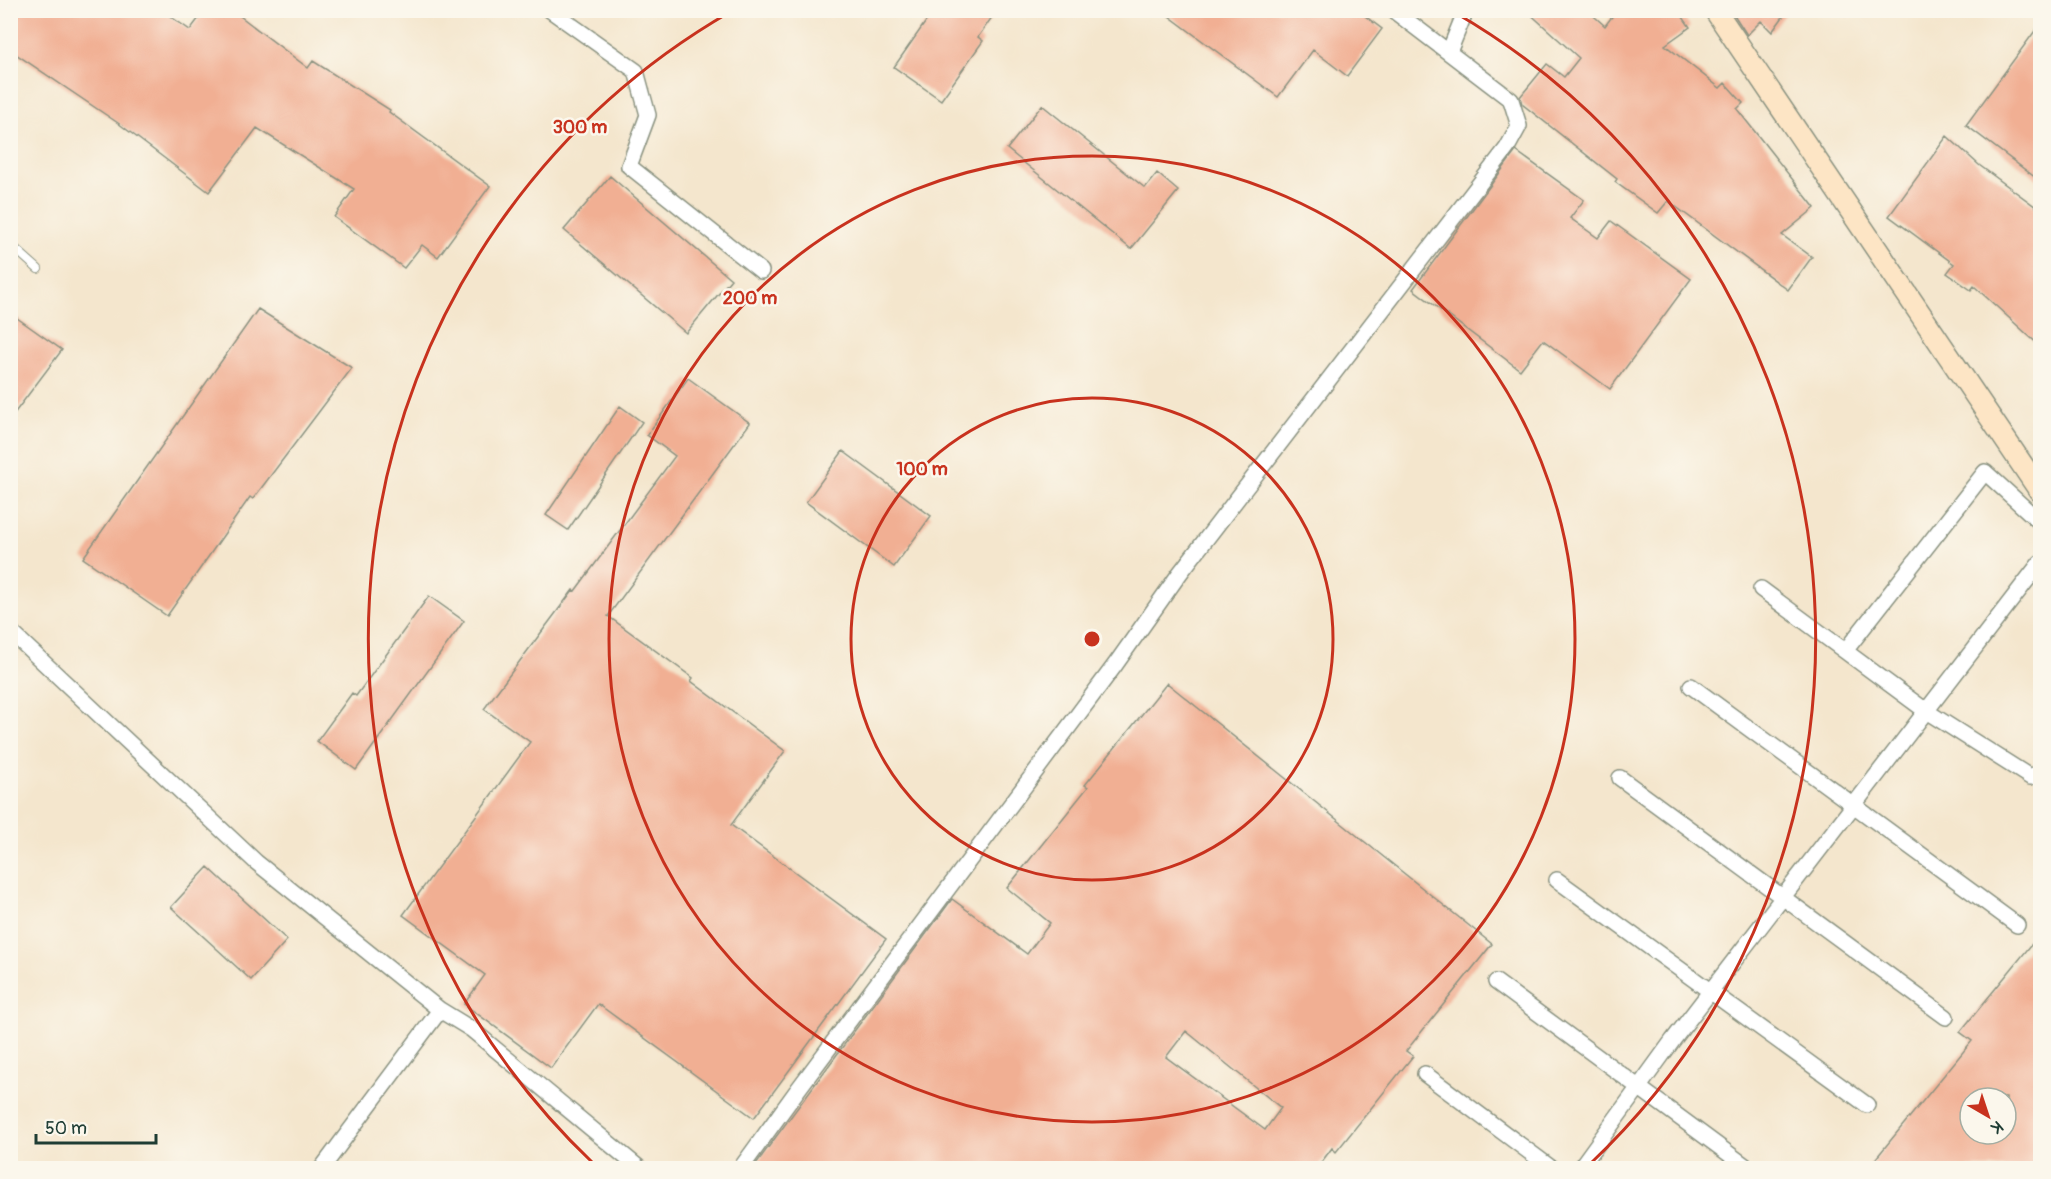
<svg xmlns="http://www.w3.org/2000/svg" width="2051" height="1179" viewBox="0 0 2051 1179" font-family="Pangolin,sans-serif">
<rect width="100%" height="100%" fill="#fbf7ec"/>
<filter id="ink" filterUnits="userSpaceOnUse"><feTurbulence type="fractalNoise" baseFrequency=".0167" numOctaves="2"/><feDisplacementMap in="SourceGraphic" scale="12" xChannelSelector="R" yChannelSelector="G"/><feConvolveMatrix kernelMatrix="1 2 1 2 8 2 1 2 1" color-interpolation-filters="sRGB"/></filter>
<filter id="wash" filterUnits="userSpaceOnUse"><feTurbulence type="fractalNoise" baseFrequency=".008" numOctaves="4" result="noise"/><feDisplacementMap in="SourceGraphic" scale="24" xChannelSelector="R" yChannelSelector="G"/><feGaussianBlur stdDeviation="1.35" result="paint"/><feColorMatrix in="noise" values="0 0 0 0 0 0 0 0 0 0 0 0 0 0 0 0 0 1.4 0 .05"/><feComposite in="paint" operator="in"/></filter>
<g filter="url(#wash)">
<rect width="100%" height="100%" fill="#f4e6cd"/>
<g id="blocks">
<path fill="#f1af93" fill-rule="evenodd" d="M10 10H161L190 30 205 10H232L308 68 313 61 390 110 389 112 490 186 438 257 422 245 404 268 334 217 354 189 257 128 209 192 118 123 10 50Z
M934 10H997L978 37 983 41 941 100 894 67Z
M1161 10H1357L1382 29 1347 76 1313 50 1278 97Z
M1526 10H1587L1605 26 1617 10H1678L1690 27 1665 45 1720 88 1725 83 1743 103 1737 109 1815 208 1782 235 1812 257 1788 290 1668 201 1658 213 1615 182 1617 179 1522 104 1520 97 1547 64 1564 77 1579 58Z
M1731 10H1788L1772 32 1761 21 1747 35Z
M2040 24V181L1966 125Z
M1042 105 1145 188 1157 173 1178 191 1131 249 1007 149Z
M1947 136 1979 165 2040 210V346L1974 286 1971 290 1947 273 1954 264 1889 216Z
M1516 151 1584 200 1570 218 1598 238 1611 221 1691 279 1610 389 1543 340 1520 370 1413 289Z
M610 176 731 279 686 333 564 230Z
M258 309 352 368 253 499 250 497 167 616 83 558Z
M10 313 62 350 10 419Z
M688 378 750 423 608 616 693 678 691 681 785 751 731 825 886 939 754 1118 598 1004 551 1068 464 1004 485 975 403 915 530 742 484 709 573 590 575 591 675 456 647 435Z
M620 406 642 422 568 530 546 515Z
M843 451 931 516 894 567 806 502Z
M429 596 464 621 356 770 317 741 352 693 356 696Z
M1167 683 1492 944 1406 1051 1413 1056 1336 1152 1332 1148 1317 1168H753L952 899 1027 954 1050 923 1007 888 1088 787 1085 785ZM1186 1031 1281 1108 1265 1130 1166 1057Z
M208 867 287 940 251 980 171 907Z
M2040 934V1168H1868L1972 1041 1960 1032ZM1970 1098H2006V1134H1970Z"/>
</g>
</g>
<g filter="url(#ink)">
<use href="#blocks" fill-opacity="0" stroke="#8a9280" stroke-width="1.5"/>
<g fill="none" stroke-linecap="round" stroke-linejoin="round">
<defs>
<path id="lane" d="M10 244 38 269"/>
<path id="street" d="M550 10 636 71 648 115 629 166 761 271
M1449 52 1466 10
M1761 589 1926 711 2030 777 2040 772
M10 631 256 862 440 1010 471 1029 639 1168
M1845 651 1985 472 2040 522
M1691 686 2017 925
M1620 778 1946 1017
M1557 880 1867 1105
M1496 982 1748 1168
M1425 1074 1551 1168
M322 1168 440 1010
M741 1168 799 1088 1115 665 1180 573 1507 148 1519 126 1511 100 1393 10
M1580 1168 1673 1040 2040 563"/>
<path id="secondary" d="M1715 10 2040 491"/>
</defs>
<use href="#lane" stroke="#8a9280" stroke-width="10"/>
<use href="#street" stroke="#8a9280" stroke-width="18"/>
<use href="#secondary" stroke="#8a9280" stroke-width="24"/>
<use href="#lane" stroke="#fff" stroke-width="8"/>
<use href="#street" stroke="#fff" stroke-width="15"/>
<use href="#secondary" stroke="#fde5c5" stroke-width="21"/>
</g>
</g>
<g fill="none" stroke="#c8321e" stroke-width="3">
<circle cx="1092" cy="639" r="241"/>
<circle cx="1092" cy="639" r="483"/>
<path d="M594 1164A724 724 0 0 1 730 12M1454 12A724 724 0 0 1 1590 1164"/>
</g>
<circle cx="1092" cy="639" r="9" fill="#c8321e" stroke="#fbf7ec" stroke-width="3"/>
<g font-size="18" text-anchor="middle" font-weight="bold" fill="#c8321e" stroke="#fbf7ec" stroke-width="5" stroke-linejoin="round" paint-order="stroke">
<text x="580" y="133">300 m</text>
<text x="750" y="304">200 m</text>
<text x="922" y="475">100 m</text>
</g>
<rect width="2051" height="1179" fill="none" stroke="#fbf7ec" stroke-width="36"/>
<g transform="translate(1988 1116) rotate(141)"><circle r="28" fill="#fbf7ec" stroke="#a3ada2" stroke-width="1.5"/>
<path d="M0-4.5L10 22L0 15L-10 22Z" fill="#c8321e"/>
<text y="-9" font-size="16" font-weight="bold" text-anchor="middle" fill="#1f3d34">K</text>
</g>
<path d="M36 1134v9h120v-9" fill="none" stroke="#1f3d34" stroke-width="3"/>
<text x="45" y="1134" font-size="18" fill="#1f3d34" stroke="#fbf7ec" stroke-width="4.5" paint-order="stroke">50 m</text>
</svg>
